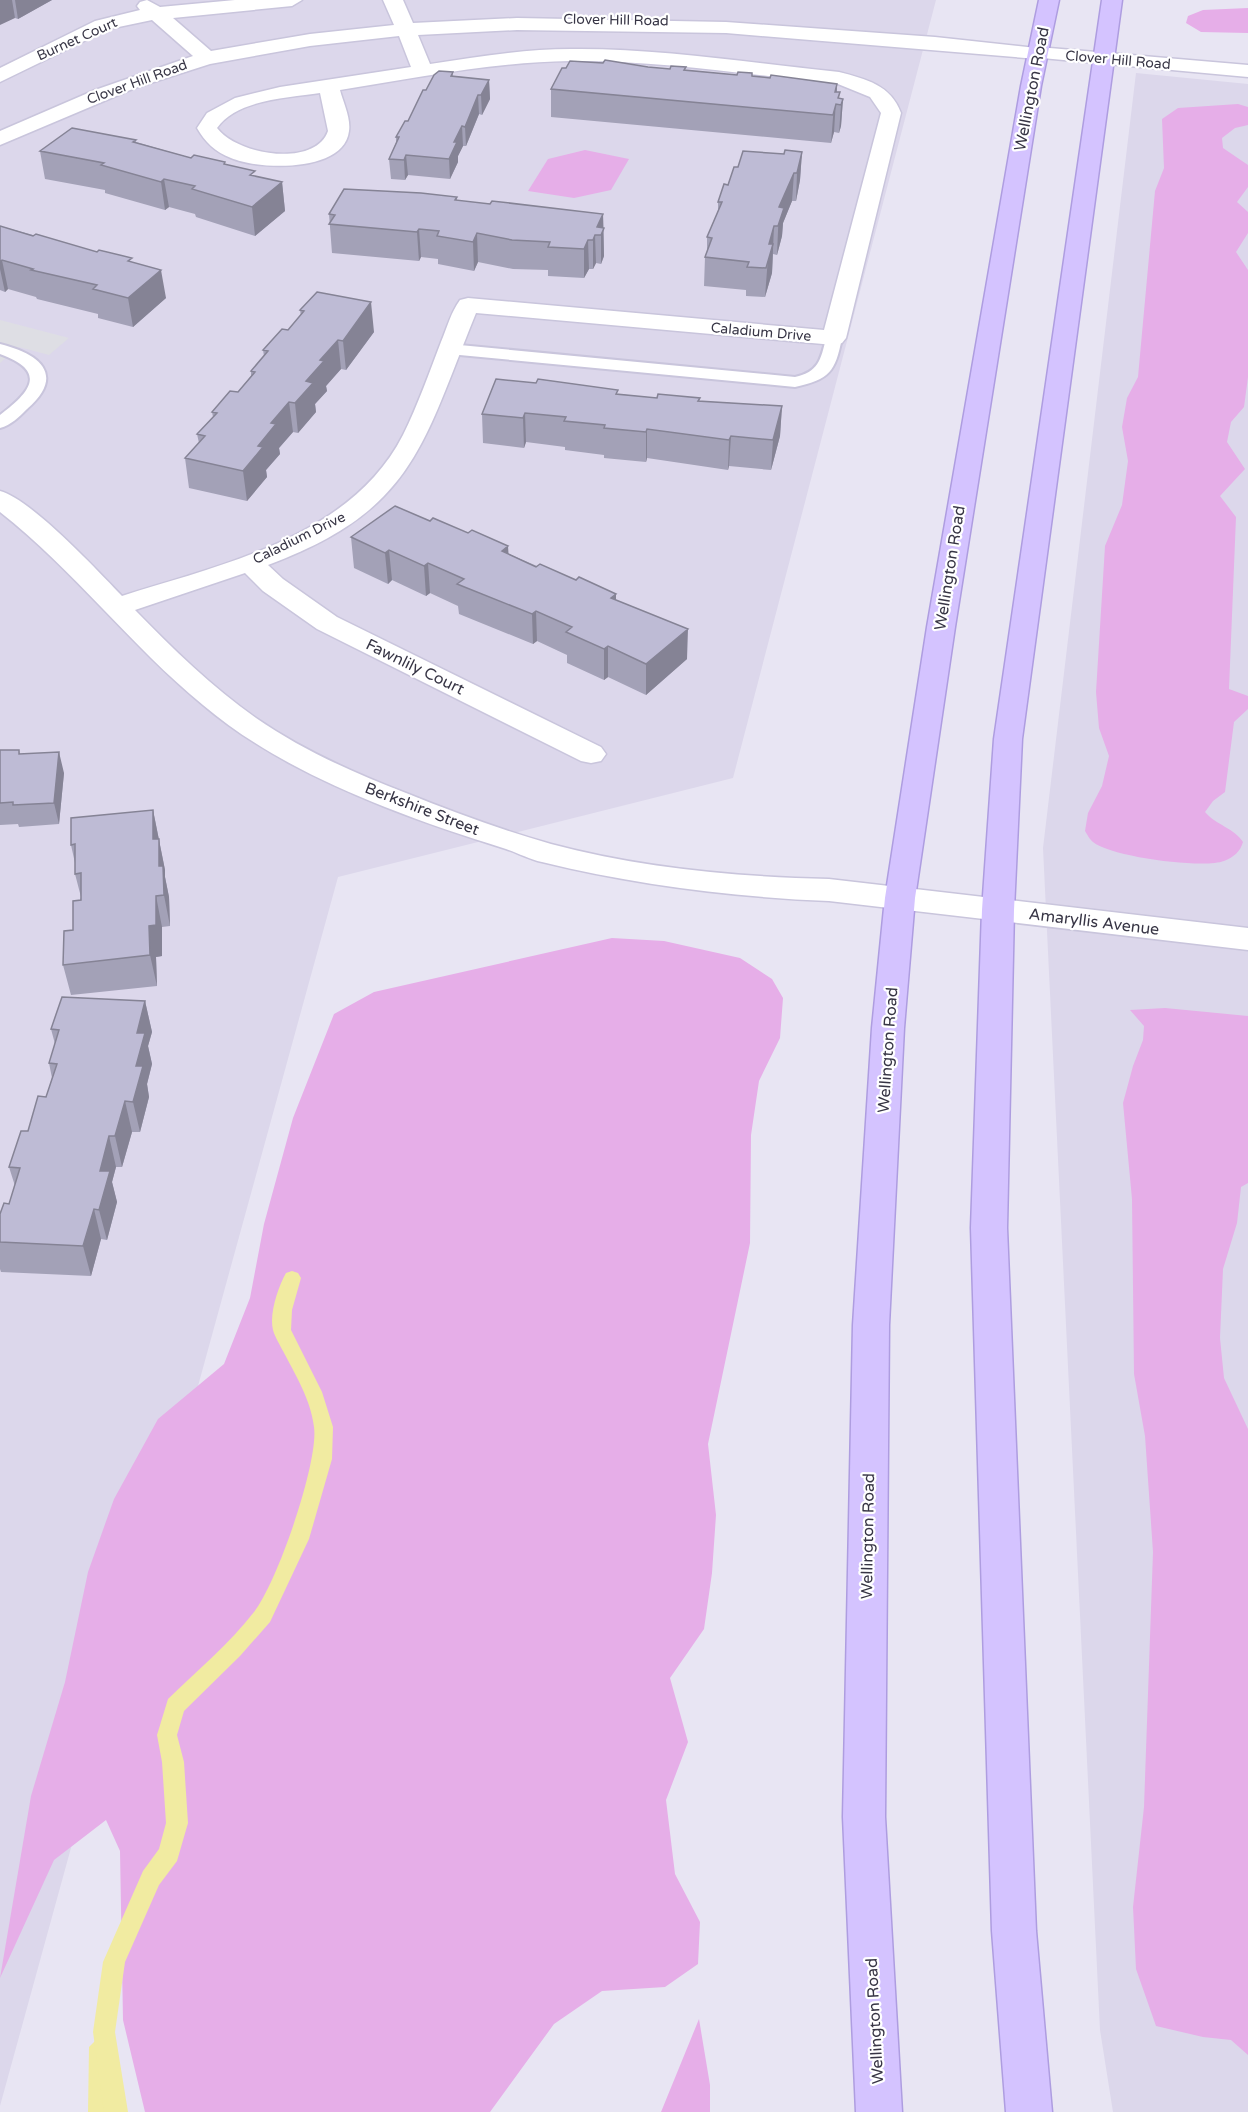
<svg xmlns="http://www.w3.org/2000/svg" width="1248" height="2112" viewBox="0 0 1248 2112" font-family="'Varela Round',sans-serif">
<rect width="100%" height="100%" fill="#e8e5f3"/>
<path fill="#dcd7eb" d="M0 0H936L733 778 338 877 0 2106Z
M1136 73 1248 84V2112H1113L1100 2030 1043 848Z"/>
<path fill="#e6aee8" d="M1248 8V33L1201 32 1186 23 1188 16 1203 10Z
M1238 104 1248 107V125L1235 128 1222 138 1223 148 1248 165V187L1237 202 1248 212V233L1236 252 1248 270V377L1244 407 1231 422 1227 442 1245 469 1220 496 1236 517 1229 689 1248 696V709L1234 722 1225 792 1213 801 1205 812C1216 825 1234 828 1243 842 1240 852 1234 857 1224 861 1203 869 1111 857 1093 842 1090 840 1087 834 1085 831L1088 813 1102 786 1109 756 1099 728 1096 692 1105 546 1122 505 1128 461 1122 427 1127 398 1138 377 1155 191 1164 168 1162 119 1178 108Z
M585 150 629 159 611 190 574 198 528 191 548 159Z
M612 938 664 941 740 958 772 979 783 998 780 1038 759 1081 751 1135 750 1243 708 1444 716 1515 712 1573 704 1629 670 1678 688 1742 666 1800 675 1874 700 1922 698 1964 665 1987 602 1991 554 2024 490 2112H145L123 2020 120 1851 106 1820 54 1860 0 1978 31 1796 65 1682 88 1572 114 1499 158 1419 224 1364 250 1298 264 1224 293 1118 334 1014 374 992Z
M1165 1008 1248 1016V1183L1241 1187 1237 1223 1223 1269 1220 1338 1224 1378 1248 1429V2055L1231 2040 1203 2037 1156 2026 1136 1969 1133 1907 1144 1807 1153 1552 1145 1436 1134 1374 1132 1199 1123 1103 1133 1066 1143 1040 1144 1026 1130 1010Z
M699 2019 710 2085V2112H661Z"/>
<path fill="#dedee4" d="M0 320 69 338 49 355 19 347 0 363Z"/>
<path fill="#f1eba1" d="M104 2032 116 2112H88L89 2047Z"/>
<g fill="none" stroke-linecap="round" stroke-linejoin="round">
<path fill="#f1eba1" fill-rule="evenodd" d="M292 1271 298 1273 301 1278 292 1310 291 1330 322 1392 333 1427 332 1459 309 1539 270 1622 240 1656 184 1711 177 1735 184 1762 188 1823 177 1861 159 1885 125 1962 115 2032 128 2112H104L93 2032 103 1962 143 1871 159 1849 166 1823 162 1762 157 1735 168 1699C197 1671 229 1644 254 1612 277 1583 319 1462 314 1427 311 1400 295 1374 283 1351 280 1345 275 1337 273 1330 269 1314 278 1287 286 1273Z"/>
<defs>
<path id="service" d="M834 333 842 338C835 372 830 379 795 387L449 354 441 349 449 344 795 377C818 372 821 360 826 338Z
M0 344C40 354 66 375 27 409 19 417 11 425 0 428V415C32 391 47 371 0 354Z"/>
<path id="minor" d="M147 0 160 7 235 0H302L292 6 173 18 211 51 310 34 394 25 383 0H403L413 23 517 18 726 22 935 37 1045 49 1048 53 1045 57 1038 59 726 33 517 30 418 35 430 64C477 57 524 49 571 49 660 48 750 63 839 72 866 79 891 85 901 113L846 338 842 343 834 345 476 313C422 445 415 510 268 565L283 579 337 617 601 747 606 754 601 761 591 763 581 761 317 629 263 591 245 573 135 610C173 649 212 687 256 718 302 750 354 773 406 793 453 812 502 830 551 844 641 868 737 877 829 879L1248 928V950L829 901C732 897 636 885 542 862 529 859 518 853 506 849 465 836 425 823 385 807 320 781 256 750 203 705 130 645 74 570 0 512V491C31 499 98 571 122 596 223 564 351 537 403 435 418 405 429 373 441 342 447 328 451 312 460 300L468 298 824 330 881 113 870 97 838 84C750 75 658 60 570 61 493 62 416 78 340 90 343 102 351 118 349 131 344 173 259 170 231 158 215 152 205 142 197 128L207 113 235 98 280 87 411 67 399 36 310 46 210 64 135 88 0 145V131L95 90 193 56 152 20 109 29 0 82V68L95 21 140 10 137 6 140 2ZM320 93 328 131C315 168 237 155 217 128 237 99 289 98 320 93Z"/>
<path id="tertiary" d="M1038 47 1248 65V77L1031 57 1028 53 1031 49Z"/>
<path id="secondary" d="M1039 0H1059L1041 86 955 627 915 898 904 1028 889 1325 885 1817 902 2112H856L843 1817 853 1325 872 1028 885 898 927 627 1021 86Z
M1102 0H1122L1022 739 1014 910 1007 1228 1036 1931 1052 2112H1006L992 1931 971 1228 982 910 994 739Z"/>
</defs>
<use href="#service" stroke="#c9c5dc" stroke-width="4"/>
<use href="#minor" stroke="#c9c5dc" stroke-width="3"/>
<use href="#tertiary" stroke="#c9c5dc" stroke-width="3"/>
<use href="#secondary" stroke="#ae9de0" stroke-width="3"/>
<use href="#service" fill="#fff" fill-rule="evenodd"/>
<use href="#minor" fill="#fff" fill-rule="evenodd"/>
<use href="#tertiary" fill="#fff" fill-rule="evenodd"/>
<use href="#secondary" fill="#d4c3ff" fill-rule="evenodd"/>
</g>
<path fill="#a3a1b7" d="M0 0H52L18 19 15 18Z
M648 67 837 84V92H840L839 98 843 99 841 126 839 133 834 132 831 143 551 117V89Z
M453 72V76L489 80 490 99 482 115 479 114 466 146H463L458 156V162L450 179 408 175 405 180 391 179 389 159 396 143V137L408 121 426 90Z
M136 140V142L191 158 225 164 255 176 282 182 285 211 255 236 196 217 195 214 169 207 165 210 105 193V190L45 179 40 151Z
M802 152 800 180 796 201H792L783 223 782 236 777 255 773 254 772 273 765 297 746 296V290L704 286 705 257 707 252V237L718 211V202L738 167 784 154Z
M457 197V201L603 214 604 256 601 264 596 263 593 269H589L584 278 548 276V270L513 269 478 262 474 271 438 264V259L421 257 419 261 332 253 329 214Z
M0 226 132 262 166 298 133 327 98 318V314L37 299 36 297 8 289 5 292 0 290Z
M300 310 374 332 346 370 341 369 326 386 327 391 315 404 316 412 298 433 293 432 279 448 280 454 266 470 267 477 247 501 189 488 185 458 199 443 197 434 213 417 212 412 238 392 251 376V371L264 356 263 350 288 330 301 316Z
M618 394 657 398H700L699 401 782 406 780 436 771 470 729 466 728 470 647 458 646 462 604 458V455L565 450V447L526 442 524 448 483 443 482 414Z
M351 537 509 554 616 600 687 659 646 695 608 677 604 680 567 663V655L537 641 533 644 459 614 458 606 430 593 426 596 392 580 388 584 354 568Z
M0 750H19L20 754 64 773 59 824 19 827 18 824 0 825Z
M153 810 165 870V877L169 897 170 926 162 927V956L156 957 157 986 71 995 63 965 73 930 81 897 75 874V863L71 845Z
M145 1001 152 1032 148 1046 152 1064 147 1084 149 1097 140 1132H132L122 1167H116L112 1182 117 1202 107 1240 101 1239 91 1276 1 1272 0 1269V1214L9 1204 15 1186 9 1167 46 1097 52 1078 49 1063 55 1044 51 1029Z"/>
<path fill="#858395" d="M0 0H12L15 18 0 25Z
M15 0H52L18 19Z
M489 80 490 99 482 115 481 95Z
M837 84 834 132 831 143 835 92Z
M478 95 479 114 466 146 465 127Z
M843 99 841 126 839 133 841 105Z
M462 126 463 146 458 156V162L450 179 449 159 454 142Z
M802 152 800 180 796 201 797 173Z
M406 155 408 175 405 180 404 160Z
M794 173 792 201 783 223 782 236 777 255 779 207Z
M164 179 169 207 165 210 161 182Z
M282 182 285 211 255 236 252 207Z
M603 214 604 256 601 264V235L597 227Z
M774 226 772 273 765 297 769 244Z
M419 229 421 257 419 261 417 232Z
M477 233 478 262 474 271 473 242Z
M595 235 596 263 593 269V240Z
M588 240 589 269 584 278V249Z
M2 260 8 289 5 292 0 269V262Z
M161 270 166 298 133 327 128 298Z
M371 302 374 332 346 370 343 341Z
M338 340 341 369 326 386 327 391 315 404 316 412 298 433 295 403 306 381 320 360Z
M289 402 293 432 279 448 280 454 266 470 267 477 247 501 243 471 271 423Z
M782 406 780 436 771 470 773 440Z
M525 413 526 442 524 448 523 418Z
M647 429V458L646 462V432Z
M731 436 729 466 728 470 729 440Z
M508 546 510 576 502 551Z
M389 550 392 580 388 584 385 553Z
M428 563 430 593 426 596 424 566Z
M616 594V624L611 598Z
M536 611 537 641 533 644 532 614Z
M688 629 687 659 646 695V664Z
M608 646V677L604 680V649Z
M59 752 64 773 59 824 54 803Z
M153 810 165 870V877L169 897 170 926 153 839Z
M156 896 162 927V956L156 957 157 986 150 955 149 926Z
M145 1001 152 1032 148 1046 152 1064 147 1084 149 1097 140 1132 133 1102 136 1066 137 1033Z
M125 1101 132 1132 122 1167 115 1136Z
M109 1136 116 1167 112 1182 117 1202 107 1240 99 1210 100 1171Z
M94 1209 101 1239 91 1276 83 1246Z"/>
<path fill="#bebbd5" stroke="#858395" stroke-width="1.5" d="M605 60 648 67 670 69 671 66 686 67 684 70 737 75 738 72 752 73V76L770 78 771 75 837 84 835 92H840L838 98 843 99 841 105 836 104 833 115 551 89 562 68H566L570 61 603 63Z
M439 71 453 72 451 76 489 80 481 95H478L465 127 462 126 454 142H457L449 159 406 155 404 160 389 159 399 137H396L405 121H408L423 90H426L434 75Z
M72 128 136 140 133 142 191 158 194 155 225 162 224 164 255 171 250 175 282 182 252 207 192 189 195 186 164 179 161 182 101 165 104 163 40 151Z
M785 150 802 152 797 173H794L779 207 784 208 778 226H774L769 244H773L766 268 747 267 749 262 705 257 712 238 707 237 722 202H718L724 184 728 185 734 167H738L743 151 784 154Z
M344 189 421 193 457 197 455 200 490 204 492 201 603 214 597 227 604 228 601 235H595L593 240H588L584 249 548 247 550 242 512 240 477 233 473 242 437 236 439 231 419 229 417 232 329 224 335 215 329 214Z
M0 226 33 236 36 234 97 252 99 250 132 258 128 261 161 270 128 298 93 289 97 285 31 270 33 269 2 260 0 262Z
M317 292 371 302 343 341 338 340 320 360 324 361 306 381 313 383 295 403 289 402 271 423 276 424 258 446 263 447 243 471 185 458 205 436 197 434 217 413 212 412 230 391 238 392 255 372 251 371 268 351 263 350 282 329 288 330 304 311 300 310Z
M496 379 536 383 538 379 618 390 616 394 657 398 658 394 700 398 698 401 782 406 773 440 731 436 729 440 647 429 646 432 604 428 605 425 564 421 566 417 525 413 523 418 482 414Z
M395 506 430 521 433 518 468 533 472 530 508 546 502 551 536 567 540 564 576 580 579 577 616 594 611 598 688 629 646 664 608 646 604 649 566 632 572 627 536 611 532 614 457 584 464 579 428 563 424 566 389 550 385 553 351 537Z
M0 750H19V754L59 752 54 803 13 805V802L0 803Z
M153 810V839H159V866H163L164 895 156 896V925L149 926 150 955 63 965 64 931 73 930V901L81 900V873L75 874V844L71 845V818Z
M62 997 145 1001 137 1033H145L136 1066H143L133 1102 125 1101 115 1136H109L100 1171H110L99 1210 94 1209 83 1246 0 1242V1214L4 1203 9 1204 20 1168 9 1167 21 1131H28L38 1096 46 1097 57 1064 49 1063 59 1030 51 1029Z"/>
<g text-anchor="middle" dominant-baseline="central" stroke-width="4.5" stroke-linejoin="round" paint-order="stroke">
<g font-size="14" fill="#373545" stroke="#fff">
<text transform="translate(616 20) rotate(1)">Clover Hill Road</text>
<text transform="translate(77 39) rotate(-24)">Burnet Court</text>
<text transform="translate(1118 60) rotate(5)">Clover Hill Road</text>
<text transform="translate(137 82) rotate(-20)">Clover Hill Road</text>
<text transform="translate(761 332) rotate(5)">Caladium Drive</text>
<text transform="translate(299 538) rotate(-26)">Caladium Drive</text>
</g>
<g font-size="16" fill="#373545" stroke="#fff">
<text transform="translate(1032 89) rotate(-79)">Wellington Road</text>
<text transform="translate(950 568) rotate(-81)">Wellington Road</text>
<text transform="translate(415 667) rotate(26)">Fawnlily Court</text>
<text transform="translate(422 809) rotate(21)">Berkshire Street</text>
<text transform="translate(1094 922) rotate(7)">Amaryllis Avenue</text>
<text transform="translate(888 1050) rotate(-86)">Wellington Road</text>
<text transform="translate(868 1536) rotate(-89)">Wellington Road</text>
<text transform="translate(875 2021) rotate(-93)">Wellington Road</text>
</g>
</g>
</svg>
